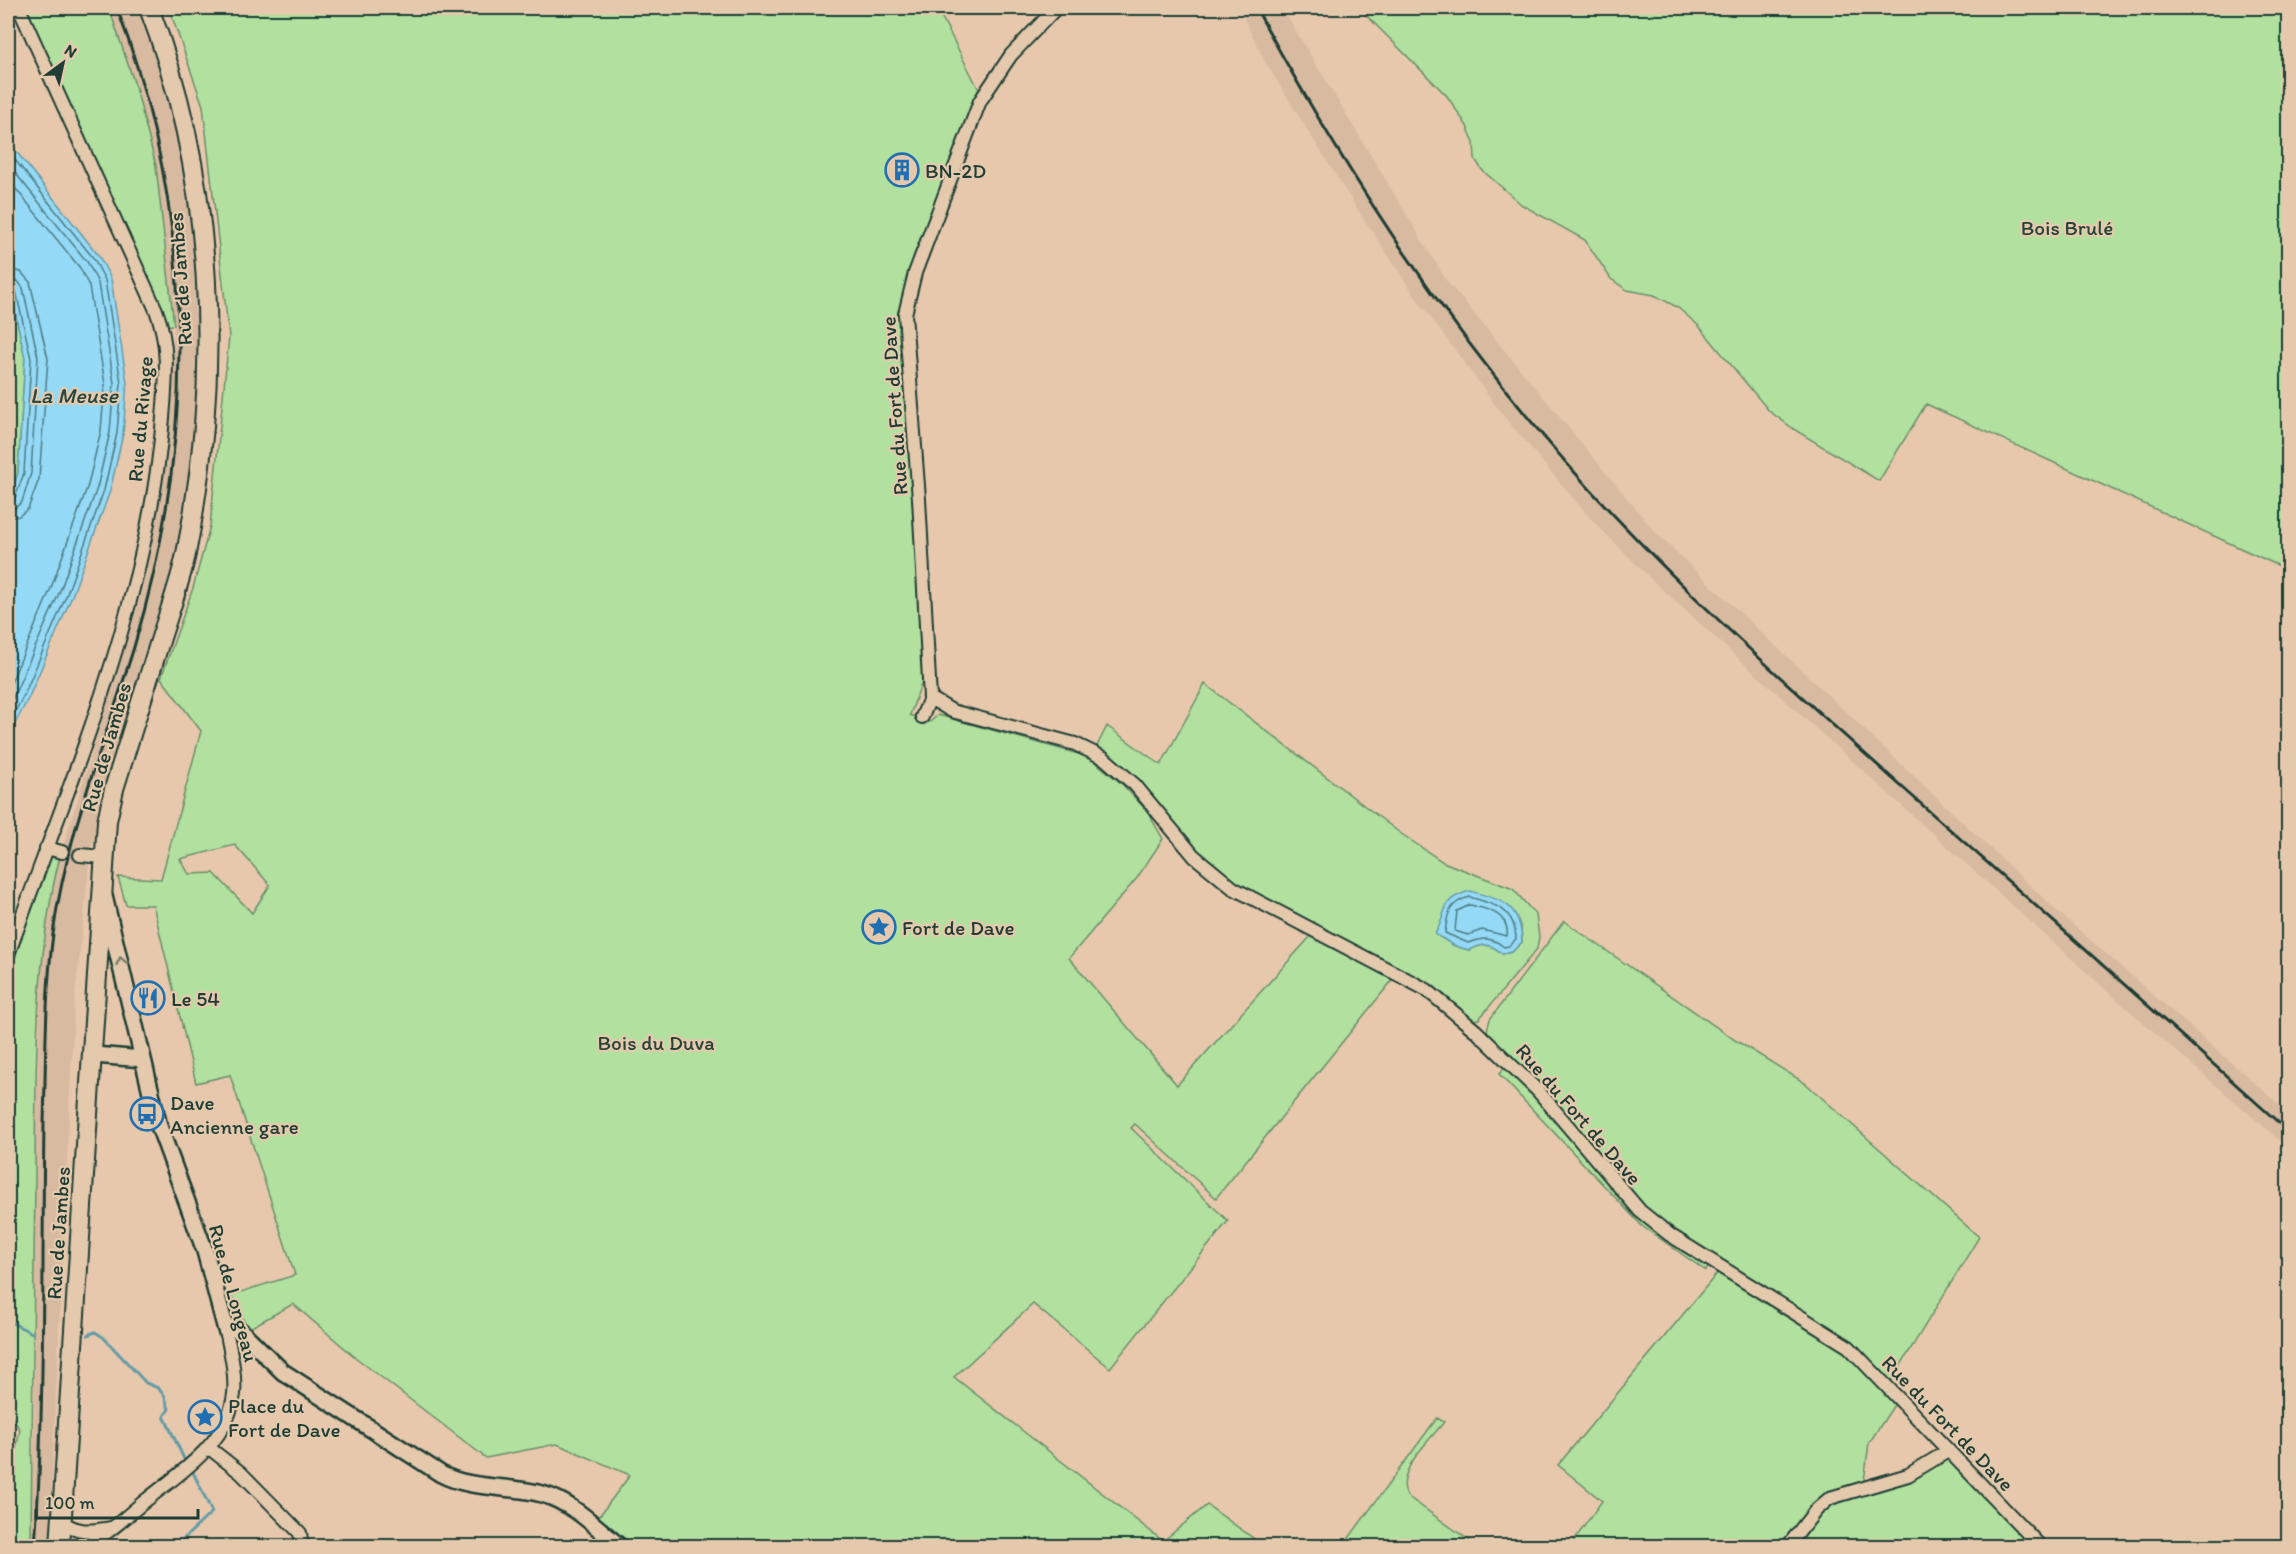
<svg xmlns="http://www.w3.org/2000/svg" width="2296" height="1554" viewBox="0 0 2296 1554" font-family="Itim,sans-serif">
<rect width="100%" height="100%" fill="#e8c8ac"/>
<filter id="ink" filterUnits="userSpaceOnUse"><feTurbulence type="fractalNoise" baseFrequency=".0167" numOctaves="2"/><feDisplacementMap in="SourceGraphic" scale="12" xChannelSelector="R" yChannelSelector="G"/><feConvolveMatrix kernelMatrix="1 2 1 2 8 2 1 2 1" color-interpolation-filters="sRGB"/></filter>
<g filter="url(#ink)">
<path fill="#d8baa0" d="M109 8H149L206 263 194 504 91 848 74 1007 49 1546H30L34 1432 35 1134 42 956 50 898 60 856 140 599 160 507 172 391 174 325 156 166 136 88Z
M1239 8H1282L1446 280 1656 533 2057 911 2288 1112V1148L2114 997 1740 660 1653 581 1591 519 1502 414 1418 300 1359 212 1265 62Z"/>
<path fill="#b1e09f" stroke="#688e6a" stroke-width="1.5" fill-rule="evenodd" d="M14 8H109L136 88 156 166 174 325 157 326Z
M169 8H937L979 90 923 237 901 312 927 667 910 715 930 722 938 715 1089 757 1122 784 1147 811 1163 839 1137 878 1069 958 1177 1085 1311 936 1395 977 1216 1198 1135 1124 1131 1128 1228 1221 1110 1368 1033 1304 954 1377 1163 1541 1207 1505 1264 1546H629L597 1519 630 1475 557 1444 486 1458 355 1357 293 1304 248 1329 231 1295 295 1275 230 1075 196 1083 153 905H126L118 877 161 879 201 731 161 678 193 588 210 526 229 337 203 106ZM235 845 270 885 252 913 214 873 189 874 180 859Z
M1359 8H2288V570L1926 404 1879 481 1795 430 1769 411 1699 326 1677 307 1654 295 1627 290 1611 279 1585 240 1522 205 1482 170 1475 159 1474 143 1467 126 1447 96Z
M8 279 25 358 18 473 8 503Z
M1205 684 1400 833 1443 862 1513 889 1536 915 1539 937 1537 949 1479 1019 1472 1020 1237 884 1211 864 1096 748 1107 726 1161 765ZM1515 914 1521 927 1522 942 1512 952 1502 954C1491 943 1483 943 1469 950L1455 946 1435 934 1443 921Z
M49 853 60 856C34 960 36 1070 35 1177 34 1297 33 1417 31 1536L30 1546H8L11 1474 20 1430 8 1410V968Z
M1564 921 1735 1040 1805 1083 1979 1237 1890 1383 1660 1222 1635 1199 1540 1086 1490 1035 1487 1030 1490 1019Z
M1507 1065 1599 1171 1709 1266 1706 1271 1642 1226 1499 1074Z
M1719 1271 1847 1349 1896 1402 1869 1443 1864 1481 1829 1492 1783 1546H1570L1602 1501 1558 1465Z
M1437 1418 1444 1422C1430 1440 1394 1472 1407 1496L1477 1546H1343Z
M1948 1451 2040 1546H1788L1823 1503 1908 1475Z"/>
<path fill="#94d9f6" stroke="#659ba8" stroke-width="1.5" d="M8 141 99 256 111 279 127 383 123 434 110 491 72 596 29 697 8 737V503L18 473 25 358 8 279Z
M1470 891C1502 900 1521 904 1522 942L1512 952 1502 954C1491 943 1483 943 1469 950L1455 946 1435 934C1449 911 1438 900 1470 891Z"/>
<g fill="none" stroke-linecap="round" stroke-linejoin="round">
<path stroke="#4e7b82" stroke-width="1.5" d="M8 151 94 259 105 280 121 383 117 433 104 490 67 594 24 695 8 725
M8 164 88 263 98 283 114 383 110 432 97 488 60 591 8 709
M8 179 80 268 89 286 105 384 101 430 88 485 51 588 8 690
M8 269 21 272 30 282 48 359 39 479 28 509 19 516 8 518
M8 278 17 280 23 288 38 357 31 473 22 502 15 508 8 509
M8 286 16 291 31 359 24 473 15 498 8 501
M1470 897C1495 904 1515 909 1516 939L1509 946 1504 947C1491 936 1482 938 1468 943L1445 933C1447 914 1449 902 1470 897Z
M1470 905C1486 909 1510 913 1507 936L1482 930 1468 935 1455 931 1457 911Z"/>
<path stroke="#659ba8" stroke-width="3" d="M8 1321 32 1333
M88 1335 95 1332 103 1337 146 1383 158 1388 164 1395 169 1409 164 1416 184 1459
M176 1546 212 1512 193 1472"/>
<path stroke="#c0ac94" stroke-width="12" stroke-dasharray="12 6" stroke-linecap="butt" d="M62 852 80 855"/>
<defs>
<path id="minor" d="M1056 8 1011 55 980 101 915 273 905 314 919 499 930 698 952 711 1075 744 1104 758 1135 785 1194 856 1233 888 1427 990 1476 1031 1539 1092 1640 1211 1670 1235 1849 1347 2040 1546
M922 717 930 698
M46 848 62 852
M80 855 103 857
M8 955C70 780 148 604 163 418 166 379 170 347 156 310L19 8
M208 1447 241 1473 300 1533 302 1546
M61 1521C79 1534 91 1531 111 1528
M82 1546C106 1537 125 1517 145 1501 181 1472 228 1443 234 1394 236 1373 230 1350 226 1330
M1788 1546 1816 1510 1830 1498 1908 1475 1948 1451"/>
<path id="tertiary" d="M104 896 159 1126 205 1251 226 1330 235 1328 242 1332 283 1372 441 1474C471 1490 509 1485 542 1494 572 1502 596 1527 619 1546
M94 1055 143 1059"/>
<path id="secondary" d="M60 1546 107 821 114 789C129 740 145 690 160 641 169 612 180 583 186 554 222 374 215 180 149 8"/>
</defs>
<use href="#minor" stroke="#1f3d34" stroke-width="16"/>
<use href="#tertiary" stroke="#1f3d34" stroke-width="20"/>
<use href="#secondary" stroke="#1f3d34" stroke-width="22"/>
<use href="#minor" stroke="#e4c9ac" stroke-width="12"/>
<use href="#tertiary" stroke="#e4c9ac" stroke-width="15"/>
<use href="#secondary" stroke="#e4c9ac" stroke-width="18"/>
<path stroke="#1f3d34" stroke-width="3" d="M1256 8C1344 171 1446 326 1569 466 1671 582 1787 684 1902 787 2031 901 2160 1016 2288 1131
M35 1546C45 1406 42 1263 44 1122 46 1060 45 996 53 934 66 835 105 742 134 647 198 436 195 214 117 8"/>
</g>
<defs><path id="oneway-chevron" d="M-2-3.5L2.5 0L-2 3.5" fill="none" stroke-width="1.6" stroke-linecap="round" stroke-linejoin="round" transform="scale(1.5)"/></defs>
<use stroke="#787c6a" href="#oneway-chevron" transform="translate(121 961) rotate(-102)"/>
</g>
<defs>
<symbol id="building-ring" viewBox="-11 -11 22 22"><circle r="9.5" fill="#e4c9ac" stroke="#1f6fb2" stroke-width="1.5"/><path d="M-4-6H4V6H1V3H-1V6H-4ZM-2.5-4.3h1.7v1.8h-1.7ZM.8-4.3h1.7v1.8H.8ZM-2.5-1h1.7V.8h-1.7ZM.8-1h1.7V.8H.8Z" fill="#1f6fb2"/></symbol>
<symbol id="sight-ring" viewBox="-11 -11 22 22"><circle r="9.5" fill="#e4c9ac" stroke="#1f6fb2" stroke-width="1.5"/><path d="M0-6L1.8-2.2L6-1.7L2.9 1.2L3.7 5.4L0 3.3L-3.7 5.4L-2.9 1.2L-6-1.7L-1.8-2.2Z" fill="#1f6fb2"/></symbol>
<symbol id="restaurant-ring" viewBox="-11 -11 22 22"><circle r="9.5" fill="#e4c9ac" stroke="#1f6fb2" stroke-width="1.5"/><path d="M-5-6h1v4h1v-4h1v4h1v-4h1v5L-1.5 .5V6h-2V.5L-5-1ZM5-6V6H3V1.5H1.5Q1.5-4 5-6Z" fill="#1f6fb2"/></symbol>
<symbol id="bus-ring" viewBox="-11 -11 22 22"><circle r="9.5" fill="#e4c9ac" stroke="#1f6fb2" stroke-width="1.5"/><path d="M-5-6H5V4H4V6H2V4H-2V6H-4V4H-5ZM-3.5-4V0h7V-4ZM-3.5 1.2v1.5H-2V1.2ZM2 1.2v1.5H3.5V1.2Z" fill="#1f6fb2"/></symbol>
</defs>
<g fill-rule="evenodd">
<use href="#building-ring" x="883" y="151" width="38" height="38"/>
<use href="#sight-ring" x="860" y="908" width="38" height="38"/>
<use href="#restaurant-ring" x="129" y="979" width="38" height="38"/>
<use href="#bus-ring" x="128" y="1095" width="38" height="38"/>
<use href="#sight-ring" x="186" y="1398" width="38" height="38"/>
</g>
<g text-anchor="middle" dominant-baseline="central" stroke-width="4.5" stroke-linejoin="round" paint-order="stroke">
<g font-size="21" fill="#1f3d34" stroke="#e4c9ac" text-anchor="start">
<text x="925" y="170">BN-2D</text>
<text x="902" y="927">Fort de Dave</text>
<text x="171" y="998">Le 54</text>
<text x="170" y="1102">Dave<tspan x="170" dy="24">Ancienne gare</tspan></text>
<text x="228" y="1405">Place du<tspan x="228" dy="24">Fort de Dave</tspan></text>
</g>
<g font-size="21" fill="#264539" stroke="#e4c9ac">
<text x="2067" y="227">Bois Brulé</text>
<text x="656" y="1042">Bois du Duva</text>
</g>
<g font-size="21" fill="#1f3d34" stroke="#e4c9ac">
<text transform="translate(180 279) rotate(-94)">Rue de Jambes</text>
<text transform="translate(894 406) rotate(-94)">Rue du Fort de Dave</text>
<text transform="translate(140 419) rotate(-85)">Rue du Rivage</text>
<text transform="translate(106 747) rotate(-74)">Rue de Jambes</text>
<text transform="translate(1579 1114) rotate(49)">Rue du Fort de Dave</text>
<text transform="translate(58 1233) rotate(-86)">Rue de Jambes</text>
<text transform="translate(234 1293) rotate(75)">Rue de Longeau</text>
<text transform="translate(1948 1423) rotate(46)">Rue du Fort de Dave</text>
</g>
<g font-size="22" font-style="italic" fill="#25453e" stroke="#e4c9ac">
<text x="74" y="395">La Meuse</text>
</g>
</g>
<rect width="2296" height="1554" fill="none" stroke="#e4c9ac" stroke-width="30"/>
<rect x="15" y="15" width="2266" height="1524" fill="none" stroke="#1f3d34" stroke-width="2" filter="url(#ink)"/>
<g transform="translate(63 63) rotate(33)" stroke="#e4c9ac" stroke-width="4.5" paint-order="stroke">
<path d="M0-4.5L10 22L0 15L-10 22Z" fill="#1f3d34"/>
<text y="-9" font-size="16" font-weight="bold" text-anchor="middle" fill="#1f3d34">N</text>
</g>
<path d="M36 1509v9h162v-9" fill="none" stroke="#1f3d34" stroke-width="3"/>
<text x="45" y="1509" font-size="18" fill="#1f3d34" stroke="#e4c9ac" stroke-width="4.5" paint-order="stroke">100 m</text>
</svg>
